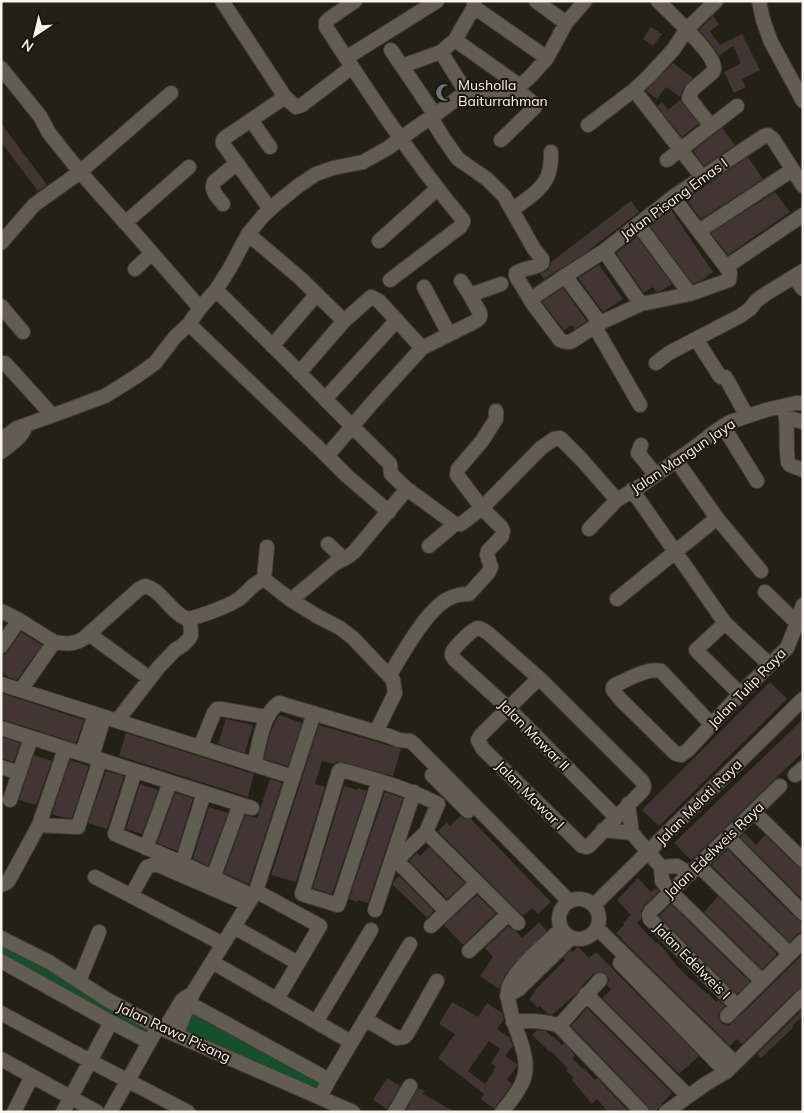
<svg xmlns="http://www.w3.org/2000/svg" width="804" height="1113" viewBox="0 0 804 1113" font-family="Mulish,sans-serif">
<rect width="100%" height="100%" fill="#232016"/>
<path fill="#16502a" d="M5 940 158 1027 149 1042 1 961V948Z
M189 1004 329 1080 320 1097 176 1035Z"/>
<path fill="#423534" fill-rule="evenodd" d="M713 16 719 24 710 32 720 45 742 34 760 70 742 79 746 87 734 93 724 72 741 63 733 46 719 56 714 48 699 30Z
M651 27 662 34 653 46 643 39Z
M673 63 693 78 684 87 680 97 666 87 657 99 646 91Z
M680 100 699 124 682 137 657 106 662 102 668 110Z
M1 123 47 185 38 191 1 142Z
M722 128 735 145 704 166 693 151Z
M748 157 763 179 701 219 686 199Z
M775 192 790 212 728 255 711 233Z
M631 201 639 212 584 254 544 279 540 274 548 270 550 266 551 262Z
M671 210 713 272 701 281 693 284 650 226Z
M637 237 672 284 661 291 656 292 653 287 644 293 616 253Z
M599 265 623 299 603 312 578 278Z
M563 288 587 321 575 329 572 325 564 330 542 302Z
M21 632 42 645 17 680 10 678 1 672V655L5 654 8 651Z
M770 682 787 699 659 826 642 810Z
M1 693 84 720 76 743 1 719Z
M279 715 302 723 288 766 264 759 270 734 273 726Z
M226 719 253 725 245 753 218 744Z
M803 719V752L691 860 674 843Z
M319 725 401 749 393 776 343 762H337L334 764 322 761 315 784 325 787 296 882 271 875Z
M126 733 254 774 248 797 119 756Z
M1 737 20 743 14 762 1 758Z
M34 755 52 761 36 805 19 800Z
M70 760 89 766 72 818 61 817 52 814Z
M106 771 124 776 107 829 88 823Z
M270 779 282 783 249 884 224 873 245 815 257 818Z
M140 784 158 790 142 834 126 829Z
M344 786 357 790 358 788 367 791 332 894 313 888Z
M385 792 403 798 368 903 358 900V902L349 899Z
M175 793 193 798 177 851 157 843Z
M209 807 228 813 208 866 193 858Z
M460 816 465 819H471L551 902 538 914 532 908 523 916 438 831 447 822 450 826Z
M745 833 756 845 765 835 797 866 803 869V900L740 837Z
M429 847 465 883 447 899 409 861 417 853 420 856Z
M728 849 769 892 797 919 803 923V932L797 934 790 942 711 865Z
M399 876 434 911 427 918 393 885 394 881Z
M638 878 651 892 656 888 659 891 643 907 641 912V919L637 923 656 943 657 942 668 954 676 965 691 980V979L707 994 708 993 716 1002 718 1000 725 1006 718 1014 719 1019 721 1022 724 1024 729 1025 733 1022 803 954V987L797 990 742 1044 737 1039 730 1046 622 940 623 939 616 933 624 925 623 923 631 915 617 900Z
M477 895 496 913 463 945 444 925Z
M718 896 777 954 762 969 704 912Z
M671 904 750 982 737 994 659 916Z
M539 922 547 931 512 966 505 975 499 989 480 976 493 957 485 948 508 926 517 932 522 938Z
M578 947 589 958 596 952 699 1056 679 1074 602 998 611 990 607 985 609 981 608 977 605 973 602 972H598L593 974 580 988 577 993 552 1015 548 1014 540 1006 538 1008 529 999 535 992 534 991 565 960 563 958 571 950 572 952Z
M452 1002 478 1017 487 1003 502 1013 504 1019 497 1029 510 1038 513 1046 505 1056 517 1064V1066L507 1080 512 1084 494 1109 481 1099 484 1094 438 1058 455 1034 439 1024ZM489 1041 500 1049 491 1063 496 1067 485 1084 468 1071Z
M587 1008 672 1093 661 1104H662L655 1112H651L648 1106 571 1026Z
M803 1009V1016L792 1026 793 1028 761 1058 757 1054Z
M537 1030 546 1031 552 1037 553 1036 562 1045 564 1043 575 1055 572 1058 583 1069 584 1068 595 1080 597 1078 629 1112H608L597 1099 592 1104 572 1080 574 1078 566 1070 568 1069 551 1051 550 1052 532 1035Z
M387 1078 400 1086 387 1109 373 1100Z
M418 1088 425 1091 423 1094 455 1112H405Z"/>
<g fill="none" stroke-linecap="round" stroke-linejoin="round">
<defs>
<path id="minor" d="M222 1 285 97 296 107 302 105 352 67
M355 1 329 19 326 22V27C369 93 412 159 463 220V222L460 227 390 280
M536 1 566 23
M658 1C669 12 715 54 714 68 714 70 713 71 713 72L692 90 689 98 711 126
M759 1 763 20 771 42 803 101
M474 7 547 58
M455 40 520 86
M391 50 435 115
M441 52 466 92
M346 58 437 1
M402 66 441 52 455 40 474 7V1
M1 68 40 116 49 133 80 172 138 237 200 308
M431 118 444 139 458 159 487 179 504 196 534 249 542 259V263C536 269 524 267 516 273V276L533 304 560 340C564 342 568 343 572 341L600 323 641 304 690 294 729 280 730 273 726 267 673 197
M251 120 270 147
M588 125 634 90
M501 140 534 108 535 106 533 103 516 89
M667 160 737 106
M702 177 634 90 649 76 673 50 687 29 716 1
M223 204C218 197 210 191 214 182L237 163
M270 209 223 144V140L226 137 285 97
M512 210C525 200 545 189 549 172 551 166 551 159 551 152
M125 223 189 167
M638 224 690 294
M699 231 792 170
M248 234 300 278 344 321
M379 241 437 189
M1 243 34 205 80 172 171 93
M604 251 641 304
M726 267 803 215
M135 269 152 253
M565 276 600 323
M794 277 803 289
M461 281 470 295
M424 287 449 334
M216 290 289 362 325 399 390 464 391 474 407 489
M531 299 565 276 604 251 673 197 764 136 768 135 773 139 803 186
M1 306 23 332
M189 324 327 456 347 476 389 512
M595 327 640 405
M696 339 719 375 721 377H725L727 380 747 416
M272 346 317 294
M5 363 52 415
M656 363 669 353 740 316 750 309 756 301 764 295 803 271
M299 373 344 321 371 297 379 301 422 348
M325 399 397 320
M784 406C789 424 785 444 788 462L790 465 803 470
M787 417 803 422
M723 426 757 481
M1 440 17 428 62 412 105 396 137 376 155 363 175 337 189 324 200 308 216 290 230 268 248 234 263 216 277 203 298 186 316 174 333 168 363 162 388 148 418 126 435 115 466 92 480 89 502 94H507L516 89 529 78 547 58 566 23 585 1
M641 445 638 453 656 475
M1 452C11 444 23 437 26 425
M327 456 372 403 422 348 476 321 480 317V313L470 295 501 284
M676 460 717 518 761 571
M632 490 725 623 770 665
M589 529 617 500
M328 544 344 559
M429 546 455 524
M264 579 267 547
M765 592 797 623
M617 599 717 518
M291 600 334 564 349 556 354 552 407 489 455 524H461L482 508 541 448 554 439 560 438 582 460 617 500 642 485 702 442 713 433 730 422 766 410 796 403H803
M1 611 19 620 54 642 21 690
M725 623 696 650 740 694
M89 634 149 678
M54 642C65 644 73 645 83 639L139 589 145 586C162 590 170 612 187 619 199 617 229 606 239 599 247 593 254 582 264 579L291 600 317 616 340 628 353 638 393 680 395 693 376 732
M1 646 19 620
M389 676C402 655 428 607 450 598 456 595 463 594 469 594L488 573 491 567 487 555 488 551 502 536 503 531 501 527 482 508 457 475 458 469 482 441 496 419V411
M539 678 481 735 478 740 483 749 582 846 586 847 589 846 643 790 644 786 642 781 539 678 489 634C486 632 481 628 478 628 473 628 455 647 453 651 451 656 452 655 454 659L508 708 616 817
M1 684 293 777
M117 721 158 668 175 650 183 645 189 639 191 635 190 619
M712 725 661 671C648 667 627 680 615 685L613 687V690L621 700 676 754 681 755 688 750 740 694 787 648 797 623 803 605
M1 728 252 808
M200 747 214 713 217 709H221L266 717
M65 749 39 825 78 827 100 760
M82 754 95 714
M92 757 104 717
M254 765C259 746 262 714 279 703L389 736 399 740 410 741 414 744 569 901
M1 767 19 773
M135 771 115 834 182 863
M432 775 468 811
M795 775 803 768
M379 781 338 905 302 894 339 771 341 770 345 771C377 780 409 789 438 804L426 832 518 923
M204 793 182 863 253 896
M10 800 31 738
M628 804 632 833 661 867 662 881 671 892 762 981
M754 812 803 860
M603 830 632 833
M426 832 402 855 400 860V864L446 911
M728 837 803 913
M146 848 170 782
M699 866 790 954
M661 867 677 866 690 874
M95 877 223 944
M213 878 240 804
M1 885 6 883 9 880 39 825
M256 891 320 926 277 999
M131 896 147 867 156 864 248 904
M559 919a20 20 0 1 1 40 0a20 20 0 1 1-40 0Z
M594 905 803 699
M375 910 414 792
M431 926 477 883
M234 927 298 963
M598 929 735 1063
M1 938 49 962 106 999 158 1027 353 1112
M469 951 508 914
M1 961 111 1022
M212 962 351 1042
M620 963 726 1072
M79 981 99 932
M586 994 688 1096
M507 996 519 989 571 938
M183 1000 329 1080
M737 1006 650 919 649 915 651 911 780 786
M1 1013 90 1061 188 1112
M727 1016 803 941
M365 1019 397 1038 404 1037 407 1034 437 981
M316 1022 371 930
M513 1022C529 1020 544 1020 559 1026L642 1112
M559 1026 600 980
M164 1030 182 1000 188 996
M176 1035 194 991 256 891 314 713
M1 1059 97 1112
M320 1097 329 1080 410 944
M14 1112 32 1076
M63 1112 111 1022 149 1042
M110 1112 154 1034
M395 1112 410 1086
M502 1112C509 1103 517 1094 522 1083 533 1061 516 1034 511 1012 509 1003 506 995 509 986 516 968 547 943 561 929
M666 1112 707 1083 726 1072 803 996"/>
</defs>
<use href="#minor" stroke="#403d36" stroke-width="16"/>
<use href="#minor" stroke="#615d52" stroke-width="14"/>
</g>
<defs>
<symbol id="mosque-bare" viewBox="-9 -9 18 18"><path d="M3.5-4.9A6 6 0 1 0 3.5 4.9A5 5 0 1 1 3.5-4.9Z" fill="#6b7280" stroke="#1a160d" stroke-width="2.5" paint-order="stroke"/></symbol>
</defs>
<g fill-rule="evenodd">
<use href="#mosque-bare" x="432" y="80" width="25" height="25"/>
</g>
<g text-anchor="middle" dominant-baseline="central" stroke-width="4" stroke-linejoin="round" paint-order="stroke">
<g font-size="14" fill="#f6f4ed" stroke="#1a160d" text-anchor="start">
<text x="458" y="85">Musholla<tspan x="458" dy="16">Baiturrahman</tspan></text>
</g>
<g font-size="14" fill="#f6f4ed" stroke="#1a160d">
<text transform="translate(674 199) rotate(-36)">Jalan Pisang Emas I</text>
<text transform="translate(683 456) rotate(-34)">Jalan Mangun Jaya</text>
<text transform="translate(747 688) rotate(-46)">Jalan Tulip Raya</text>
<text transform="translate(534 735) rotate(45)">Jalan Mawar II</text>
<text transform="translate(530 795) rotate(45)">Jalan Mawar I</text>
<text transform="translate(699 802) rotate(-45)">Jalan Melati Raya</text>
<text transform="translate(714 850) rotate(-44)">Jalan Edelweis Raya</text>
<text transform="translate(692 961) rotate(45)">Jalan Edelweis I</text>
<text transform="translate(174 1032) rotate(25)">Jalan Rawa Pisang</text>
</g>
</g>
<rect width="804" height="1113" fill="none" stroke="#f6f4ed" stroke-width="5"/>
<g transform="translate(35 35) rotate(215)" stroke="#1a160d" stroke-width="4" paint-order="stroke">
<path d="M0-4L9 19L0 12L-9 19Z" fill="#f6f4ed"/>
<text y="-8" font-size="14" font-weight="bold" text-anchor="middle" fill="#f6f4ed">N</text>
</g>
</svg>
